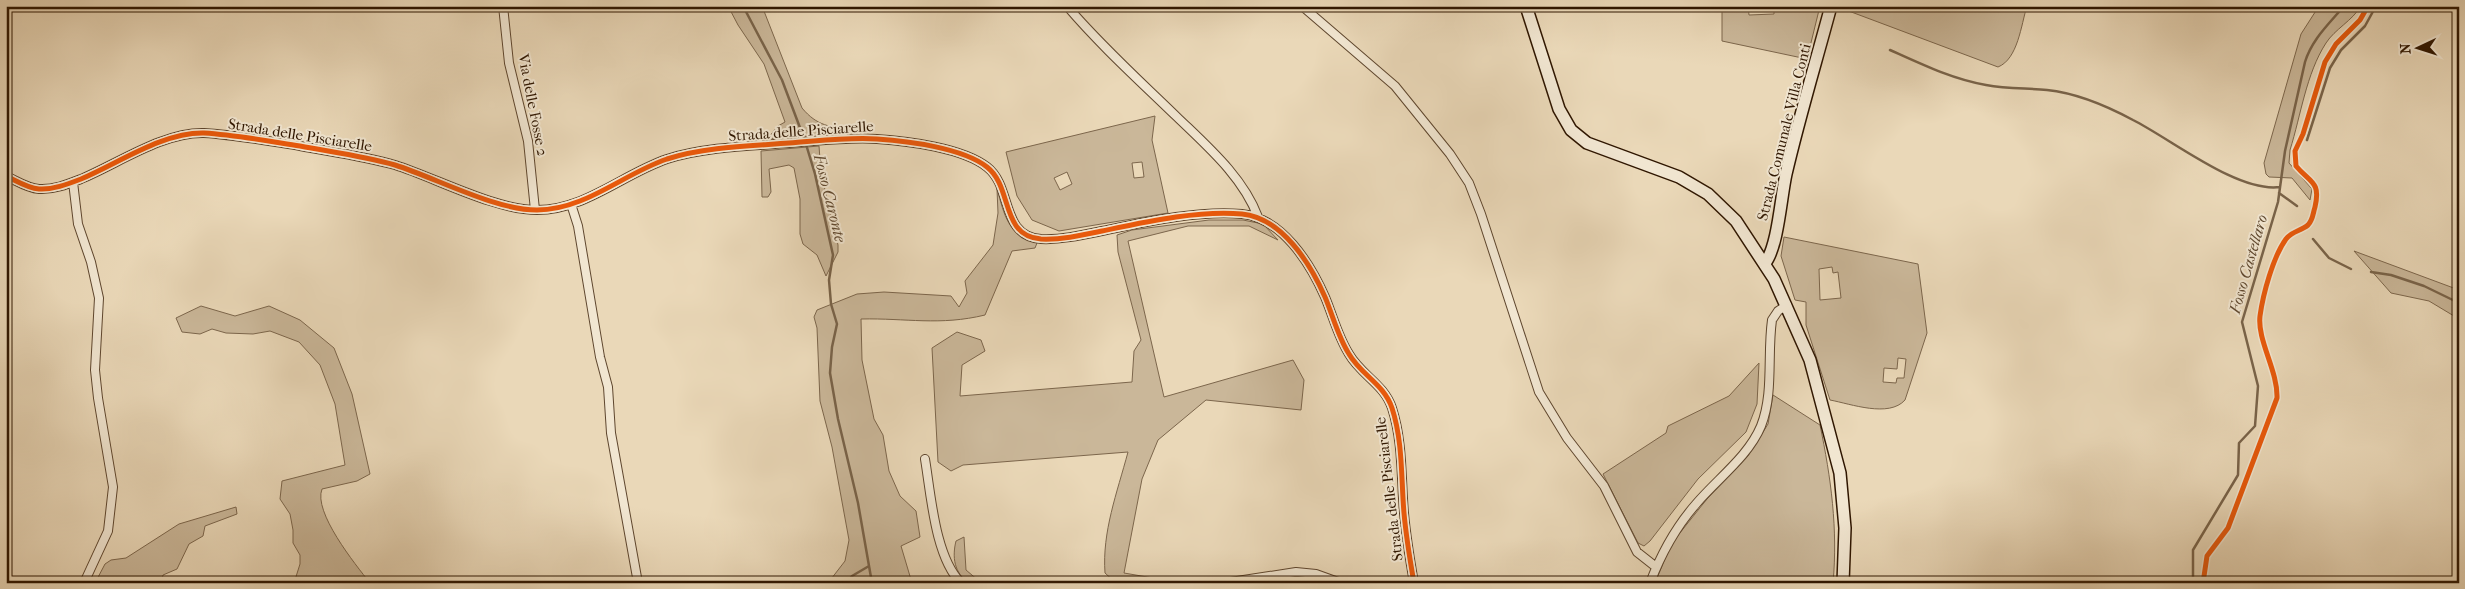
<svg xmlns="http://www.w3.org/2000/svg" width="2465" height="589" viewBox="0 0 2465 589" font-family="'IM FELL French Canon',serif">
<rect width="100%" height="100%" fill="#ead8b8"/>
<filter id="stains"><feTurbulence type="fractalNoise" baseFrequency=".004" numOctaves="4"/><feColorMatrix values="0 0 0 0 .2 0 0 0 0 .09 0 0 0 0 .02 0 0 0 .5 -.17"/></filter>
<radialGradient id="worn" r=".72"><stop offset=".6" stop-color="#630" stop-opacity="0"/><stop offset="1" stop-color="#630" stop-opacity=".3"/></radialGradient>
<path fill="#cab799" stroke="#7c664c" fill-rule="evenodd" d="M728 6H762L802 108C817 126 830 127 853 130L848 133 767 139 778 126 785 122 764 64 738 25Z
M1722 6H1748L1749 15 1774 14V6H1820L1807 59 1722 41Z
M2027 6C2021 25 2018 59 1998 67L1838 7Z
M2319 6H2361C2352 21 2335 29 2326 43 2306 74 2301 115 2290 150L2289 163 2312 189 2310 200 2292 178 2269 177 2266 174 2264 163 2301 34Z
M1155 116 1152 140 1168 213 1059 231 1032 220 1017 196 1006 152ZM1142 162 1144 177 1134 178 1132 163ZM1067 172 1072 184 1060 190 1054 178Z
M819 146 821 173 838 245V252L826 276 817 255 803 244 800 234V199L794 168 789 165 769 169 771 192 768 197H762L761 151Z
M997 189C1005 216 1007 234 1037 243L1035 248 1012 251 985 315C940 326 906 318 861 319L862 360 874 419 883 435 889 471 900 496 916 511 920 537 901 546 912 583H828L845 561 849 540 832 447 820 401 817 328 814 317 817 310 857 294 884 292 951 296 959 307 967 293 965 281 993 245 998 213Z
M1209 220H1243L1263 224 1278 240 1249 226H1188L1128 241 1164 397 1293 360 1304 380 1301 410 1206 400 1158 440 1142 479 1124 573 1153 578 1207 579 1116 583 1105 573C1102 532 1117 493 1128 452L963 465 951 471 938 462 932 348 957 332 981 340 985 351 962 365 960 396 1132 382 1134 351 1141 340 1118 252 1117 235 1132 230Z
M1784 237 1918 264 1927 333 1905 400C1889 418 1851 404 1830 400L1806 325V302L1795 300 1781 256ZM1832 267 1833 273 1838 272 1841 298 1820 300 1819 269ZM1898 358 1906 359 1904 378H1897L1896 383 1883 382 1884 368 1897 369Z
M2354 251 2459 290V319L2429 301 2391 293Z
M201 306 235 316 269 306 300 320 334 348 352 394 370 474 357 481 322 489C313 512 355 564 370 583H294L300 564V555L293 543V530L290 514 280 499 282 481 345 465 335 404 320 365 299 342 270 331 253 334 226 333 212 329 200 334 182 332 176 318Z
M1759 363 1757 404 1746 432 1698 479 1650 541 1644 546 1638 543 1603 474 1666 433 1668 426 1729 396Z
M1773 395 1820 425C1831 478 1838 529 1833 583H1655L1671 544 1707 499 1748 456 1768 424Z
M236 507 237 514 205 526 203 536 189 544 177 569 163 575 161 583H95L105 564 111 560 126 558 179 524Z
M964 537 966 570 979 581 989 583H969C954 573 952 557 956 541Z"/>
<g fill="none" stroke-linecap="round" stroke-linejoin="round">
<path stroke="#796349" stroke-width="2.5" d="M743 6 782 80 805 141 815 174 833 255 829 280 831 304 837 324 832 347 830 373 838 419 858 503 872 583
M1890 50C1921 64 1952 79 1986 85 2008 89 2026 88 2047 90 2076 93 2107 106 2133 120 2171 139 2238 193 2280 187
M2307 140 2330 68 2341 50 2365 26 2376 6
M2279 193 2297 206
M2313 239 2329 258 2351 269
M2371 272 2391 275 2424 286 2459 303
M847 583 852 576 869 566
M2193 583V550L2238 475 2239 443 2255 426 2258 386 2242 322 2278 202 2285 151 2305 62C2312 39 2329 24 2344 6"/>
<defs>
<path id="street" d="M503 6 509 63 528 141 535 210
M1067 6C1101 46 1140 81 1177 117 1208 147 1243 177 1258 217
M1302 6 1395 86 1450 154 1469 183 1481 214 1539 392 1567 438 1604 486 1637 552 1656 567
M6 176C17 181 27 188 39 189 53 190 68 184 81 179 119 163 163 132 204 133 236 135 268 141 300 146 332 152 364 156 395 165 436 178 495 210 537 210 585 210 623 174 667 159 705 147 750 146 789 143 818 141 848 137 877 139 908 141 963 148 987 167 1013 187 1000 236 1041 239 1061 240 1083 235 1102 231 1145 222 1198 210 1242 214 1282 218 1310 263 1325 297 1333 316 1338 337 1349 354 1361 375 1384 384 1392 408 1403 442 1401 478 1404 513 1406 536 1410 560 1414 583
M73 182 78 224 91 262 99 298 95 370 98 398 113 487 108 531 84 583
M571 204 578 226 600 357 608 387 611 433 638 583
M925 459C931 495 935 557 961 583
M1224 583 1296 572 1316 574 1341 583
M1650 583C1661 554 1675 528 1696 504 1717 479 1748 457 1761 426 1774 393 1767 355 1772 320L1778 311 1787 305"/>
<path id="secondary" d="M1526 6 1559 109 1571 130 1587 143 1679 177 1708 194 1736 221 1774 279 1810 360 1840 473 1845 528 1843 583
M1765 263C1778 247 1781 196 1786 174 1799 118 1816 62 1831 6"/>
</defs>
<use href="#street" stroke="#5e462e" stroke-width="10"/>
<use href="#secondary" stroke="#2f1600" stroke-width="14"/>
<use href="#street" stroke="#f1e6d1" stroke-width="8"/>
<use href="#secondary" stroke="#f1e6d1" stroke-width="11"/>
<defs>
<path id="cycleway" d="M6 176C17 181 27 188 39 189 53 190 68 184 81 179 119 163 163 132 204 133 236 135 268 141 300 146 332 152 364 156 395 165 436 178 495 210 537 210 585 210 623 174 667 159 705 147 750 146 789 143 818 141 848 137 877 139 908 141 963 148 987 167 1013 187 1000 236 1041 239 1061 240 1083 235 1102 231 1145 222 1198 210 1242 214 1282 218 1310 263 1325 297 1333 316 1338 337 1349 354 1361 375 1384 384 1392 408 1403 442 1401 478 1404 513 1406 536 1410 560 1414 583
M2203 583 2207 556 2228 528 2277 398C2278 371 2257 340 2260 316 2263 294 2273 257 2286 239 2292 231 2301 231 2308 225 2313 220 2313 213 2315 207 2321 181 2310 183 2296 166L2295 151 2303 134 2325 62 2336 44 2360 20 2368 6"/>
</defs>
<use href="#cycleway" stroke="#f1e6d1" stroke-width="8"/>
<use href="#cycleway" stroke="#e8590c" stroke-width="5"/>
</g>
<g text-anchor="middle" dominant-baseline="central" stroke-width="4" stroke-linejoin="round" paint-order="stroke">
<g font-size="15" fill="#2f1600" stroke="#f1e6d1">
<text transform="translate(533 105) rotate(79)">Via delle Fosse 2</text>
<text transform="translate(801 131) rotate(-4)">Strada delle Pisciarelle</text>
<text transform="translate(1784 132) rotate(-76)">Strada Comunale Villa Conti</text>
<text transform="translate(300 135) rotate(9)">Strada delle Pisciarelle</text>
<text transform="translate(1389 489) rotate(-97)">Strada delle Pisciarelle</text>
</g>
<g font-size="16" font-style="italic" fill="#604930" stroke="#f1e6d1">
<text transform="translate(830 198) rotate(76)">Fosso Caronte</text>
<text transform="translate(2248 264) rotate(-74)">Fosso Castellaro</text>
</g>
</g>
<rect width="2465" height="589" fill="none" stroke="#ead8b8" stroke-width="25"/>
<rect x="8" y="8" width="2450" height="574" fill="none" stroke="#2f1600" stroke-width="2.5"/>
<rect x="12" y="12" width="2440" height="564" fill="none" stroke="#2f1600"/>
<g transform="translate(2418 48) rotate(266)" stroke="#f1e6d1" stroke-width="4" paint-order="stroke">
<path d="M0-4L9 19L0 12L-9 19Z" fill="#2f1600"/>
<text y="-8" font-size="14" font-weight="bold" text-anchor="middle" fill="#2f1600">N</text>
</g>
<rect width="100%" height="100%" filter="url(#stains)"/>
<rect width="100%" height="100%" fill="url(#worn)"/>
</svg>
